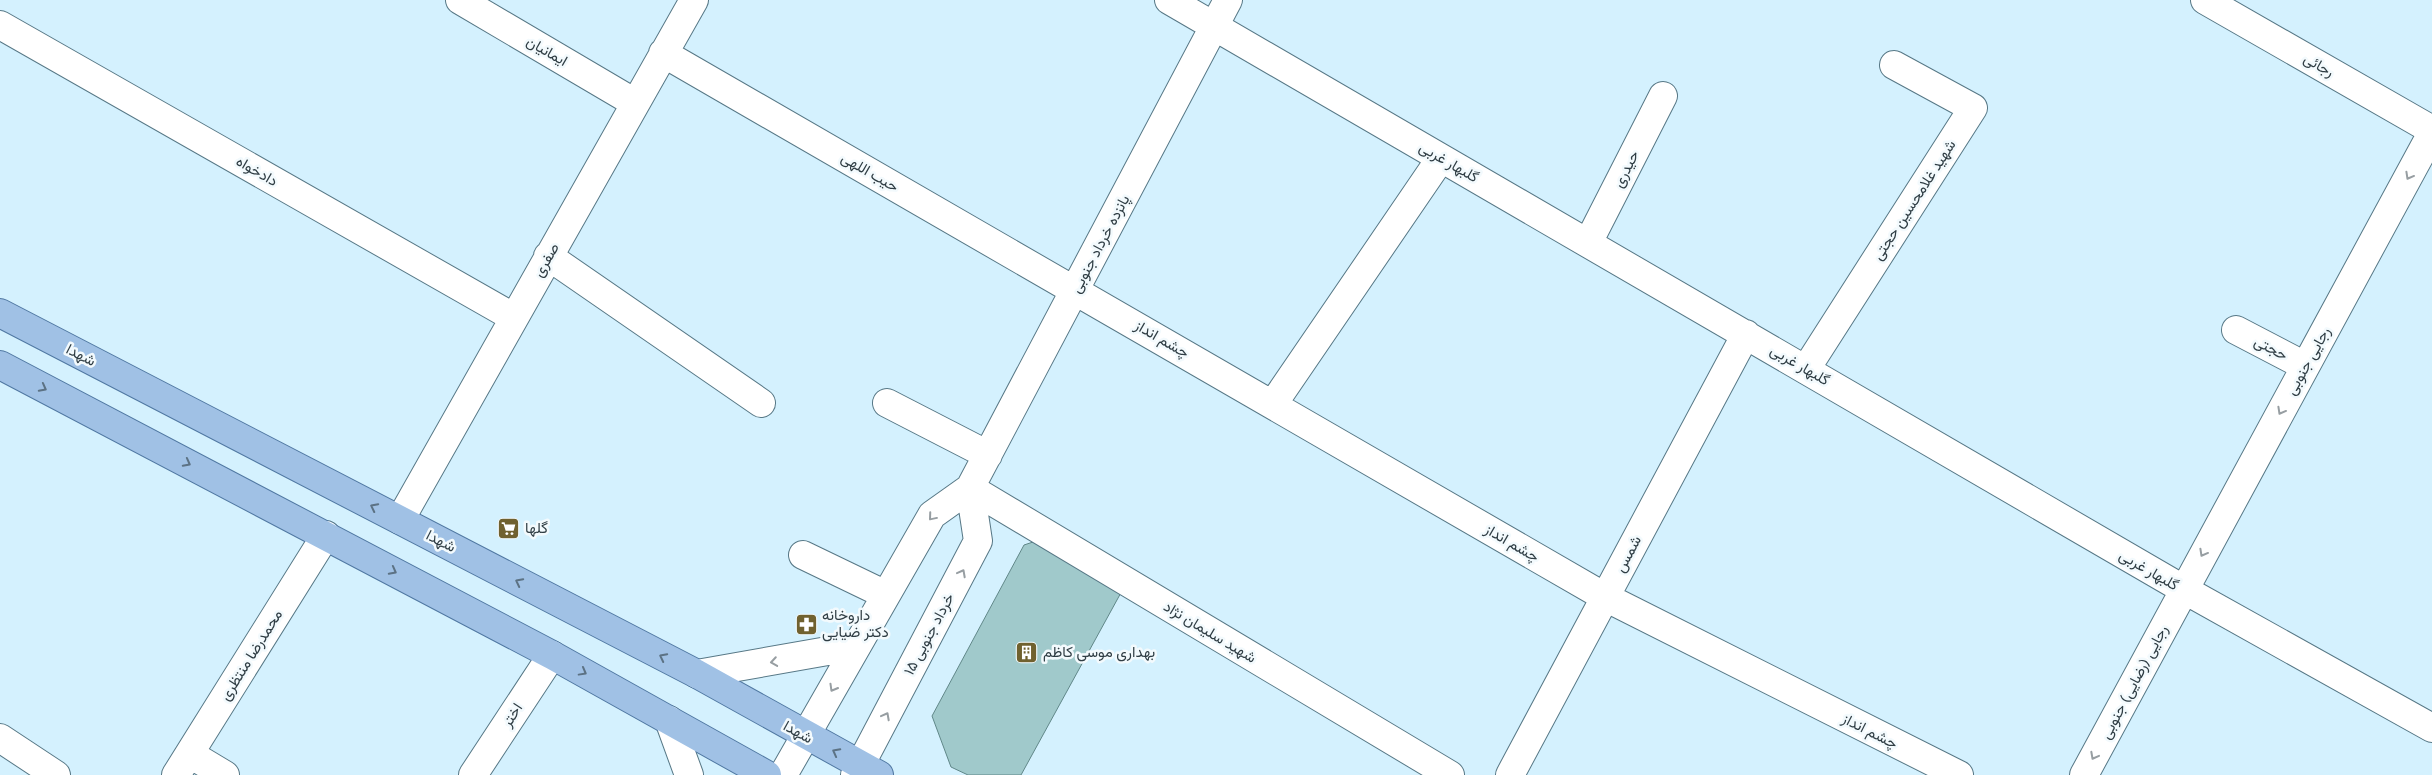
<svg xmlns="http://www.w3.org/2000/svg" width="2432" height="775" viewBox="0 0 2432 775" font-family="Karla,Vazirmatn,sans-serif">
<rect width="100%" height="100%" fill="#d4f1fe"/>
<path fill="#a0c9cb" stroke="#608788" d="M1036 541 1123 589 1021 775H968L951 767 932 716 1024 545Z"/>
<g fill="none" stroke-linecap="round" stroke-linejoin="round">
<defs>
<path id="minor" d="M460 0 635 103
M1169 0 2183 589 2432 728
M2205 0 2432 130
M0 25 513 317
M663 53 1605 597 1959 775
M1588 243 1663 96
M548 256 761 403
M2236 330 2305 366
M1806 369 1973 108 1894 65
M887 403 988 455
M1273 404 1441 158
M970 488 1450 775
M400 520 694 0
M803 555 886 595
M697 674 856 646
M669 720 689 775
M0 738 56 775
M190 754 225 775
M176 775 326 535
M473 775 552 655
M783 775 932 515 970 488 1228 0
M855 775 978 541 970 488
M1510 775 1746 334
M2084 775 2432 133"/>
<path id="major" d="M0 313 697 674 879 775
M0 365 552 655 767 775"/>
</defs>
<use href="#minor" stroke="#577886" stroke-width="30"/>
<use href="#major" stroke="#5078a2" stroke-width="30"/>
<use href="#minor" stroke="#fff" stroke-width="28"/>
<use href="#major" stroke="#a0c1e5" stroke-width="28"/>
</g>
<defs><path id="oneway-chevron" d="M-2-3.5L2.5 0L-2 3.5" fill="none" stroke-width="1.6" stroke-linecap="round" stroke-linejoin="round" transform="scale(1.25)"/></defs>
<g stroke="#979ea2">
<use href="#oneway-chevron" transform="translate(2409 176) rotate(119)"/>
<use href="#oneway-chevron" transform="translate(2281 411) rotate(119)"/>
<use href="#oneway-chevron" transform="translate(932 517) rotate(130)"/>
<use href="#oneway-chevron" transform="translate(2203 553) rotate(119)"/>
<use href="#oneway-chevron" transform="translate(962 573) rotate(-62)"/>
<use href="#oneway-chevron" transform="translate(774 662) rotate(171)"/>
<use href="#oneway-chevron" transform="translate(833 688) rotate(120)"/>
<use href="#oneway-chevron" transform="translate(886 716) rotate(-62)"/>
<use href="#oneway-chevron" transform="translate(2094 756) rotate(118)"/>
</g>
<g stroke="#5c7284">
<use href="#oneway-chevron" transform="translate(43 388) rotate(28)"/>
<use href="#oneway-chevron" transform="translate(187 463) rotate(28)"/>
<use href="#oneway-chevron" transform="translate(374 507) rotate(-153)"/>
<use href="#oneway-chevron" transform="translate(393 571) rotate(28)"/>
<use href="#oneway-chevron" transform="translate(519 582) rotate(-153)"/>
<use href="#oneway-chevron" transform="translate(663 657) rotate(-153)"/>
<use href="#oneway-chevron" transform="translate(583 672) rotate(29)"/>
<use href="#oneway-chevron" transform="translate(836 752) rotate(-152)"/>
</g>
<defs>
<symbol id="supermarket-square" viewBox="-11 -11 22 22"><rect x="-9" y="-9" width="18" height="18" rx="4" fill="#70612f" stroke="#f3fafd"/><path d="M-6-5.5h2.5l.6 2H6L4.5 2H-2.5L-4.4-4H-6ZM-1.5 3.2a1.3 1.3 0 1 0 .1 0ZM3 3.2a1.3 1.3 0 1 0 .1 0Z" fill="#fff"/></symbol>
<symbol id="pharmacy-square" viewBox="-11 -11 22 22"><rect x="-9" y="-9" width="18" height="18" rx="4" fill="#70612f" stroke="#f3fafd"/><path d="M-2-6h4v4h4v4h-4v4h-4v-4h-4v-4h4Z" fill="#fff"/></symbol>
<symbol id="building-square" viewBox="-11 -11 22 22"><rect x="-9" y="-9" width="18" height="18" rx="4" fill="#70612f" stroke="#f3fafd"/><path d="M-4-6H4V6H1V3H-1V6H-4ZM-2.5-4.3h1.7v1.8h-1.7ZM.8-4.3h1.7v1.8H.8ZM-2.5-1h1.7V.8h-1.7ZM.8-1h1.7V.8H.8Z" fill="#fff"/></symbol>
</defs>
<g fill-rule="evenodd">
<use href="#supermarket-square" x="496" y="516" width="25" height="25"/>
<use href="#pharmacy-square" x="794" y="612" width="25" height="25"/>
<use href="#building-square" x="1014" y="640" width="25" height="25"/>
</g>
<g text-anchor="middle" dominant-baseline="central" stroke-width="5" stroke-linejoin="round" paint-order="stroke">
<g font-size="15" fill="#2f3d44" stroke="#f3fafd">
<text transform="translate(547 51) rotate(30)">ایمانیان</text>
<text transform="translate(2319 65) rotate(30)">رجائی</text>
<text transform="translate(1449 162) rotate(30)">گلبهار غربی</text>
<text transform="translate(1626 169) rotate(-63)">حیدری</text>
<text transform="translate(257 171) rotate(30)">دادخواه</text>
<text transform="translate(870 172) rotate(30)">حیب اللهی</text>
<text transform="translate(1914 200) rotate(-57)">شهید غلامحسین حجتی</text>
<text transform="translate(1100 244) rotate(-62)">پانزده خرداد جنوبی</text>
<text transform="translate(546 260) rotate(-60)">صفری</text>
<text transform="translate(1162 339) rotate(30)">چشم انداز</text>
<text transform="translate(2271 348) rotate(27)">حجتی</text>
<text transform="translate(81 355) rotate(27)">شهدا</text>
<text transform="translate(2308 361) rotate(-61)">رجایی جنوبی</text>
<text transform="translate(1800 365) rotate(30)">گلبهار غربی</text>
<text transform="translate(441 541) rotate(27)">شهدا</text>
<text transform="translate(1512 543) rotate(30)">چشم انداز</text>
<text transform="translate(1628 554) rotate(-62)">شمس</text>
<text transform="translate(2149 570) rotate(30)">گلبهار غربی</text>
<text transform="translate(1210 632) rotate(31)">شهید سلیمان نژاد</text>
<text transform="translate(929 634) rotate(-62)">۱۵ خرداد جنوبی</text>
<text transform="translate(251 655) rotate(-58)">محمدرضا منتظری</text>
<text transform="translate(2134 682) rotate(-62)">رجایی (رضایی) جنوبی</text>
<text transform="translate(512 715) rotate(-57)">اختر</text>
<text transform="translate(1870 731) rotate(27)">چشم انداز</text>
<text transform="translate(798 732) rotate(29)">شهدا</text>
</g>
<g font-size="15" fill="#2f3d44" stroke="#f3fafd" text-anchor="start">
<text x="525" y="528">گلها</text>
<text x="822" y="615">داروخانه<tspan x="822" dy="17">دکتر ضیایی</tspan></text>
<text x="1043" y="652">بهداری موسی کاظم</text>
</g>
</g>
</svg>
